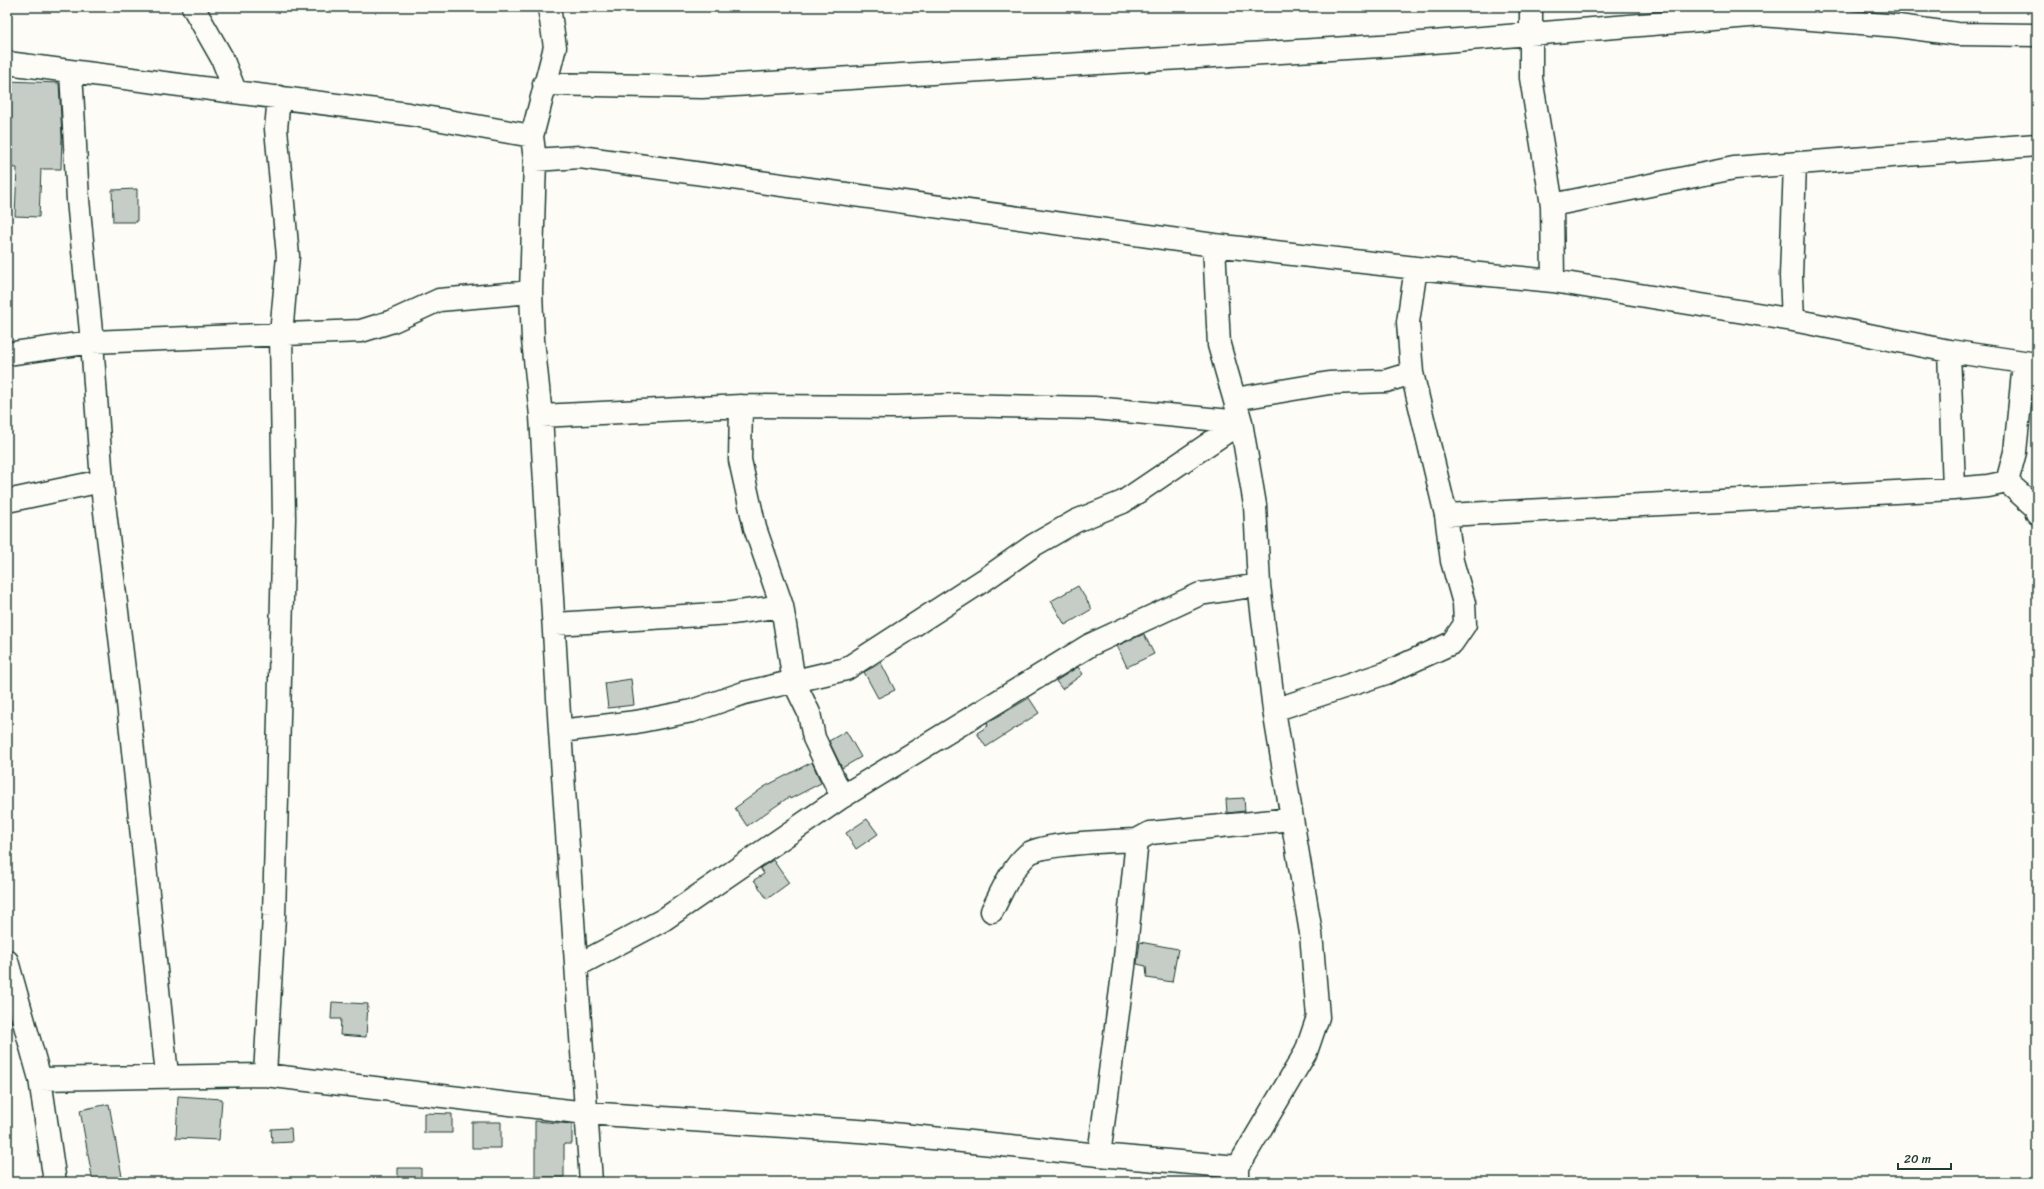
<svg xmlns="http://www.w3.org/2000/svg" width="2044" height="1189" viewBox="0 0 2044 1189" font-family="Sriracha,sans-serif">
<rect width="100%" height="100%" fill="#fdfcf7"/>
<filter id="ink" filterUnits="userSpaceOnUse"><feTurbulence type="fractalNoise" baseFrequency=".025" numOctaves="2"/><feDisplacementMap in="SourceGraphic" scale="8" xChannelSelector="R" yChannelSelector="G"/><feConvolveMatrix kernelMatrix="1 2 1 2 8 2 1 2 1" color-interpolation-filters="sRGB"/></filter>
<g filter="url(#ink)">
<path fill="#c6cdc7" stroke="#1f3d34" d="M7 81 59 83 62 136 61 169H41L39 217 15 216 17 168 7 167Z
M137 189V222H113L112 190Z
M1078 586 1092 609 1065 625 1051 601Z
M1144 634 1154 654 1127 667 1117 646Z
M881 663 895 690 878 698 864 672Z
M1078 667 1083 674 1062 689 1056 681Z
M631 679 634 705 608 708 605 683Z
M1029 698 1039 713 986 747 977 733 988 726 987 723Z
M846 731 861 757 842 768 829 741Z
M812 762 821 783 790 799 789 797 747 826 735 808 764 787Z
M1244 798 1245 811 1227 813 1226 799Z
M867 819 878 834 856 849 846 833Z
M773 860 789 883 767 899 754 880 764 874 760 868Z
M1140 942 1178 949 1172 982 1147 978 1146 966 1137 964Z
M332 1002 368 1004 366 1037 340 1035 341 1019H331Z
M178 1096 222 1099 219 1140 176 1138Z
M109 1104 123 1182H93L80 1110Z
M424 1113 452 1114V1133H424Z
M535 1121 572 1124V1144H564V1177H535Z
M472 1122H501V1148H472Z
M291 1128 292 1142 272 1143 271 1129Z
M398 1168H421V1182H398Z"/>
<g fill="none" stroke-linecap="round" stroke-linejoin="round">
<defs>
<path id="minor" d="M193 7 222 58 235 91
M549 7 555 47 532 136 535 160 531 292 533 340 541 416 560 731 591 1182
M1531 7V78L1552 205 1553 281
M7 63 408 114 532 136
M71 71 78 200 92 342 103 495 128 703 167 1075
M544 84 702 87 1396 45 1762 15 1898 26 1957 34 2037 35
M535 160 580 157 1214 245 1416 268 1553 281 1793 320 1949 351 2037 364
M1552 205 1734 168 2037 145
M1214 245 1219 345 1241 422 1255 505 1259 585 1274 710 1311 933 1318 1017 1306 1052 1238 1167
M1793 320 1791 276 1795 164
M1949 351 1954 489
M7 354 92 342 361 331 393 321 439 300 531 292
M1235 399 1329 383 1386 381 1412 373
M741 406 740 460 755 528 782 606 794 682 809 713 814 738 842 797
M541 416 741 406 895 407 957 405 1094 408 1241 422
M2007 482 2035 507 2037 513
M7 501 102 481
M1446 515 1954 489 1988 486 2007 482 2015 452 2024 363
M555 624 732 613 782 606
M1274 710 1386 673 1452 643 1465 624 1464 603 1452 561 1446 515 1412 373 1408 322 1416 268
M560 731 636 722 692 711 744 693 846 669 987 578 1034 545 1076 521 1123 502 1241 422
M992 911C1002 891 1011 869 1028 854 1043 843 1115 841 1137 840L1150 833 1292 819
M7 961 40 1079 55 1182
M578 965 663 920 842 797 1090 645 1200 594 1259 585
M265 1075 274 916 284 518 281 334 288 256 276 129 279 97
M40 1079 265 1075 586 1113 873 1132 1099 1155 1238 1167V1182
M1099 1155 1124 967 1137 840"/>
</defs>
<use href="#minor" stroke="#1f3d34" stroke-width="25"/>
<use href="#minor" stroke="#fdfcf7" stroke-width="22"/>
</g>
</g>
<rect width="2044" height="1189" fill="none" stroke="#fdfcf7" stroke-width="24"/>
<rect x="12" y="12" width="2020" height="1165" fill="none" stroke="#1f3d34" stroke-width="1.5" filter="url(#ink)"/>
<path d="M1898 1163v6h53v-6" fill="none" stroke="#1f3d34" stroke-width="2"/>
<text x="1904" y="1163" font-size="12" fill="#1f3d34" stroke="#fdfcf7" stroke-width="3" paint-order="stroke">20 m</text>
</svg>
